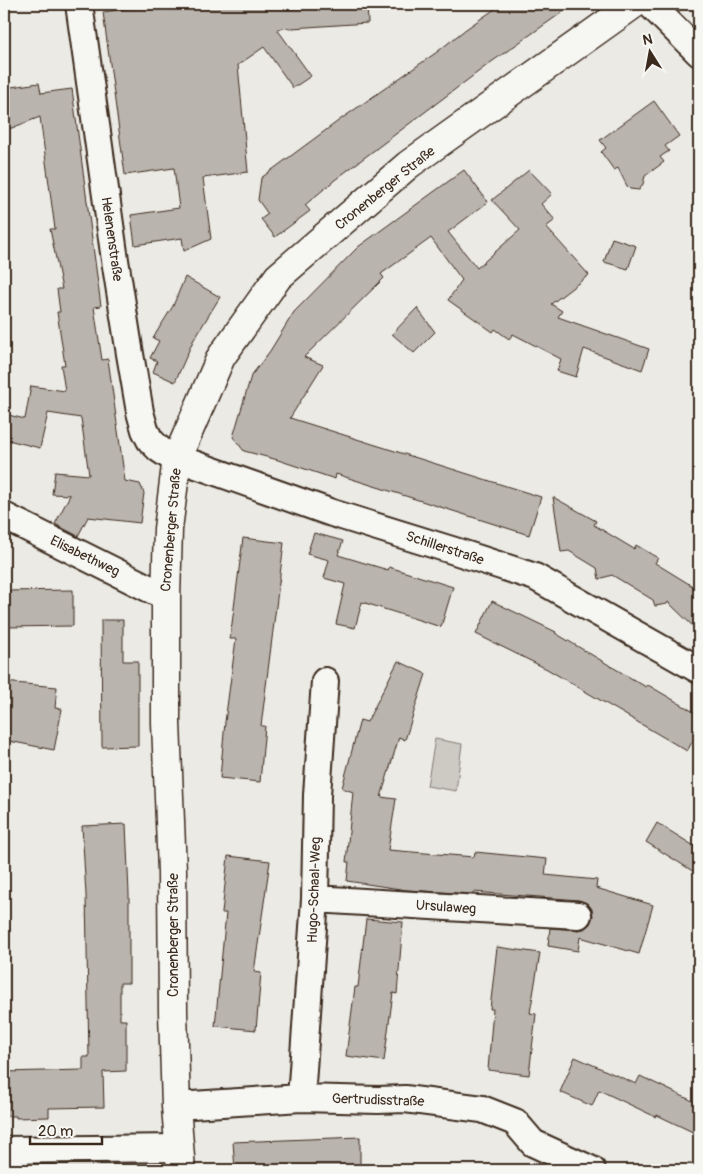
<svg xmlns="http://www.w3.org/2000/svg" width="703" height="1174" viewBox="0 0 703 1174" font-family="Pangolin,sans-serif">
<rect width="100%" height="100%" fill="#ebeae5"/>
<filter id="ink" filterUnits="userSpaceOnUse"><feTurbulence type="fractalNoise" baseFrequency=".02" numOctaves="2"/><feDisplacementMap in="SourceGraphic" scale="10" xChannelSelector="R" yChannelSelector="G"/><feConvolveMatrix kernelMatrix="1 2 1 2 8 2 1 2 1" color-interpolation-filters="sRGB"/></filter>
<g filter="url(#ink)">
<path fill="#dcdad4" d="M4 958H10L5 1134H4Z
M148 1164V1170H4V1168Z"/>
<path fill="#cdcac4" stroke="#847a71" d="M435 739 462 744 456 791 427 786Z"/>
<path fill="#bab4ae" stroke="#3b2a1e" d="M161 4H288V9L367 4 368 23 277 29 311 76 293 88 264 47 238 65 248 172 203 178 211 239 184 251 182 238 135 245 131 215 179 208 174 168 125 175 103 12Z
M502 4H574L490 63 336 179 305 205 310 211 275 237 261 219 268 214 258 200 261 178 341 119 437 52 466 29Z
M39 83 41 93 72 89 101 306 94 307 102 360 108 359 125 481 140 484 144 493 140 523 88 517 78 536 55 524 70 495 52 494 55 472 89 475 81 418 48 413 40 448 4 439V414L25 419 31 386 65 391 61 365H65L57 312H60L57 289H62L50 229H55L40 117 4 131V88Z
M654 101 679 136 665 146 669 151 660 157 664 162 645 176 643 184 639 190 630 189 627 186 618 168 614 170 601 152 606 148 600 140Z
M464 170 488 202 448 232 477 268 520 230 492 200 529 170 552 194 541 204 555 220 546 227 589 275 551 304 562 311 558 317 649 349 642 370 584 349 576 377 557 371 561 359 513 334 509 339 495 329 493 332 448 300 462 280 431 238 381 274 384 278 304 357 323 365 290 418 541 497 529 535 336 474 335 479 278 460 244 451 233 437 251 376 270 351 294 312 358 247Z
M612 238 636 246 628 269 604 262Z
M185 277 220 297 193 341 175 382 153 372 157 361 150 358 159 341 153 338 173 306Z
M417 308 435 332 414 353 392 334Z
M553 497 596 521 594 525 634 549 636 545 646 551 658 558 655 563 699 590V632L668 602 667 604 655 606 653 600 627 584 612 575 599 579 597 568 569 551 561 552Z
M314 533 343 541 338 555 388 570 389 567 453 587 441 627 362 602 355 628 336 624 345 584 324 578 329 560 307 554Z
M243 538 284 543 261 726H265L260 782 220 778 225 722 236 639H230Z
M73 590V626L6 627V618H4V591Z
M492 601 556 632 555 633 646 687 648 685 699 715V730L687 751 547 669 476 634Z
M101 620H123V661H138V746L102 747Z
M398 661 426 674 405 740 399 737 381 797 396 799 388 850 474 857 475 852 547 859 545 875 597 880 596 888 653 905 639 954 580 937 578 951 548 946 550 928 578 930 584 929 590 924 593 916 592 909 587 903 579 900 473 892V894L407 890 347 881 349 862H346L353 792 342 788 360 720 367 722Z
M4 682 57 687 55 708 62 709 54 750 4 740Z
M657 823 699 849V875L646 842Z
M126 824 129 894V983H120V1020H126V1071L103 1072 104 1107 49 1108V1117L16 1118V1116H5L4 1072 83 1070V1057H89L86 895 82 826Z
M228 856 270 861 254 972 261 973 256 1030 215 1026 226 913H222Z
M366 919 403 922 397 994 393 993 384 1061 346 1056 355 987H358Z
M497 947 540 953 530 1013 536 1014 529 1075 488 1070 493 1009H490Z
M575 1057 636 1084 640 1076 699 1104V1135L657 1115 656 1117 599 1090 592 1106 560 1092Z
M360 1137V1170H337V1168L235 1170 233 1142Z"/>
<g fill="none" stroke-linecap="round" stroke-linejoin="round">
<defs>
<path id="street" d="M79 4 115 260 130 354 140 412 145 430 150 440 159 449 168 455 205 468 332 513 458 552 535 577 699 670
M650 4 699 53
M4 516 166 597
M315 899 578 915
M301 1098 315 899 317 795 325 681
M176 1106 301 1098 378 1100 405 1099 482 1109 515 1122 533 1143 592 1170
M4 1150 179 1148"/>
<path id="secondary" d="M181 1170 176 1106 173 1012 172 871 166 723V597L168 529 177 458 221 357 278 277 408 165 634 4"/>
</defs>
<use href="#street" stroke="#3b2a1e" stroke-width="30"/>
<use href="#secondary" stroke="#3b2a1e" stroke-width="31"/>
<use href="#street" stroke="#f6f6f2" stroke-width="26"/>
<use href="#secondary" stroke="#f6f6f2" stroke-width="28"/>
</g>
</g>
<g text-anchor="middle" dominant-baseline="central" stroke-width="4.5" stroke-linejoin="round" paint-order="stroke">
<g font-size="14" fill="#3b2a1e" stroke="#f6f6f2">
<text transform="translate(385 188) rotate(-39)">Cronenberger Straße</text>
<text transform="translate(112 239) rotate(82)">Helenenstraße</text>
<text transform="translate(171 530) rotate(-85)">Cronenberger Straße</text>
<text transform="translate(445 548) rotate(18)">Schillerstraße</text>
<text transform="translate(85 556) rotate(26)">Elisabethweg</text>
<text transform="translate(314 890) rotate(-88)">Hugo-Schaal-Weg</text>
<text transform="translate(446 907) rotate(4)">Ursulaweg</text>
<text transform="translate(173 935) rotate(-90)">Cronenberger Straße</text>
<text transform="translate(378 1100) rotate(2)">Gertrudisstraße</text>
</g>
</g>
<rect width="703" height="1174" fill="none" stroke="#f6f6f2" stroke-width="20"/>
<rect x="10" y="10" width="683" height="1154" fill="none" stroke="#3b2a1e" stroke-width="2" filter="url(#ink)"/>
<g transform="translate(650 52) rotate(349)" stroke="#f6f6f2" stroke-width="4" paint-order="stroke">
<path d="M0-4L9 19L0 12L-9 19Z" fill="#3b2a1e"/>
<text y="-8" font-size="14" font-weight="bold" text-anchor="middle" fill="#3b2a1e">N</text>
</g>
<path d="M30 1136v8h72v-8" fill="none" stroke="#3b2a1e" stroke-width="2.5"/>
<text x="38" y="1136" font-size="15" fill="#3b2a1e" stroke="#f6f6f2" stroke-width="4" paint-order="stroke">20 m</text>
</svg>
